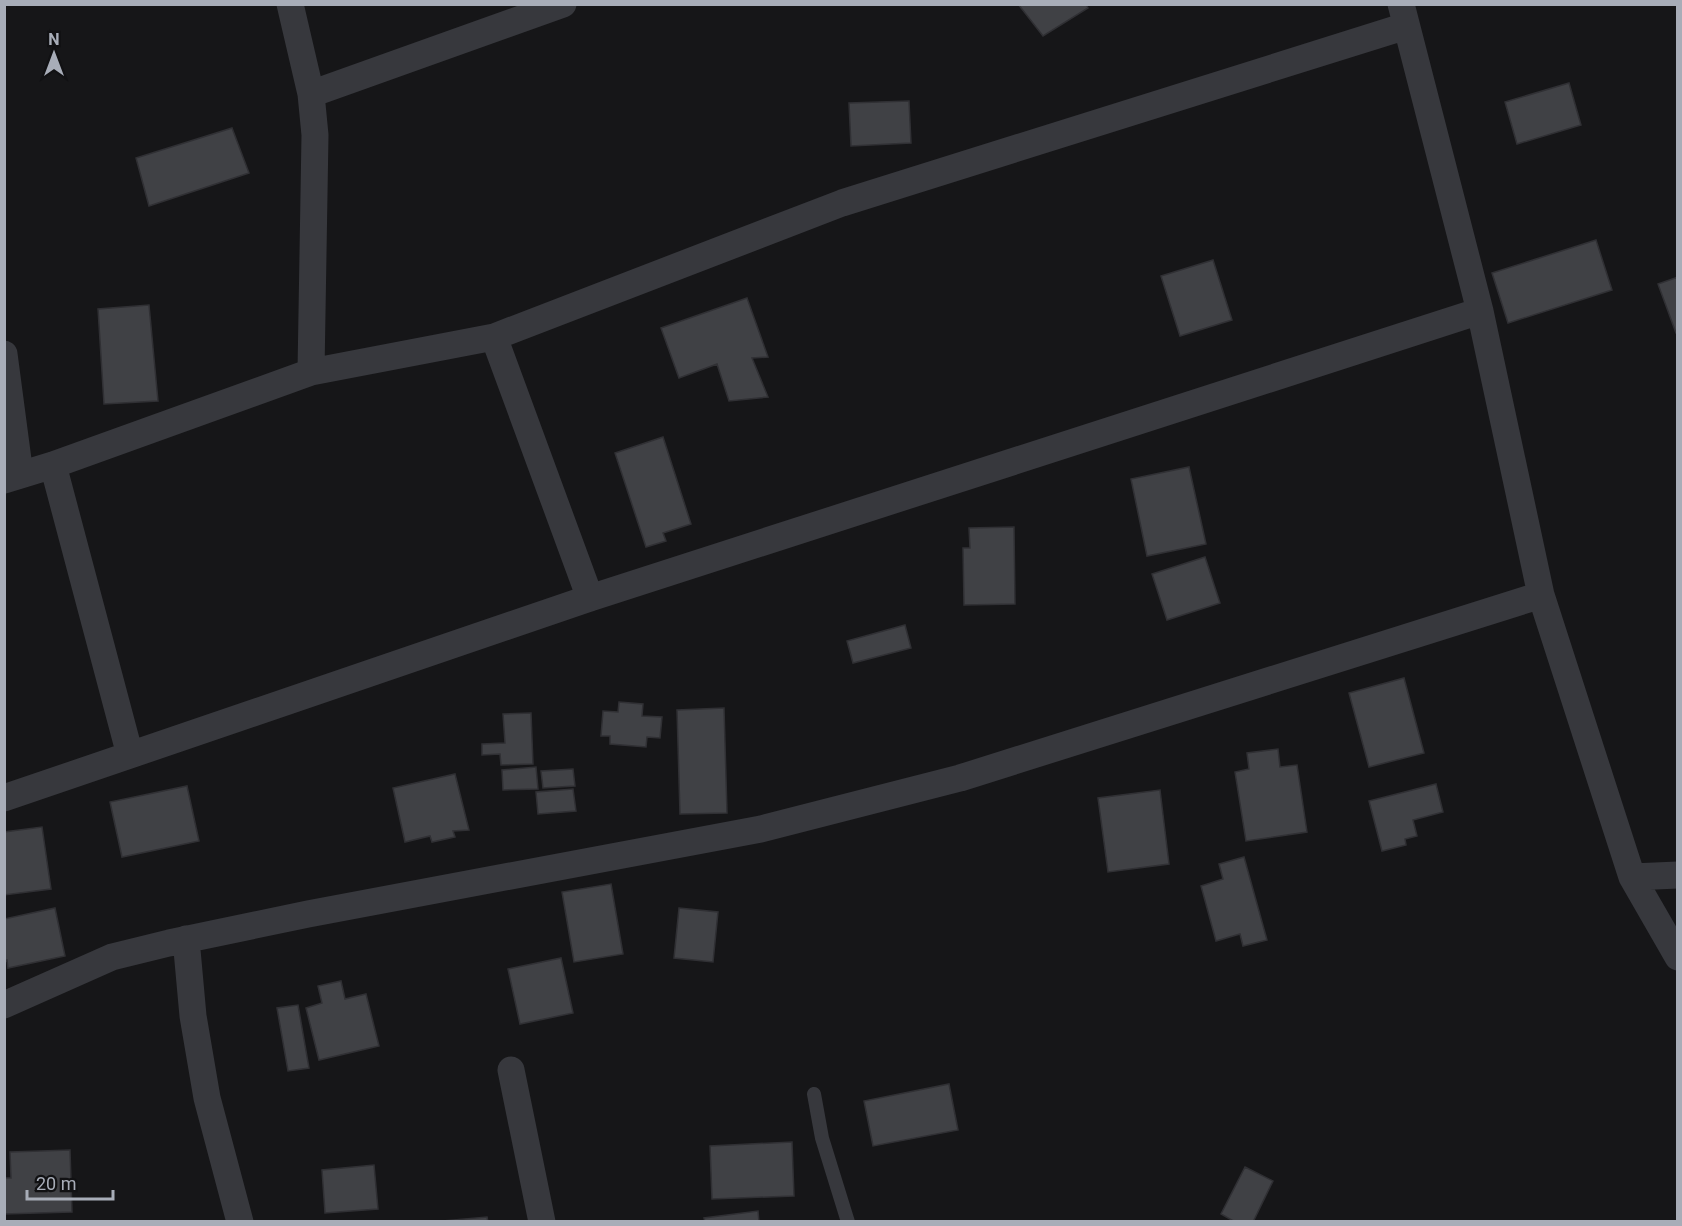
<svg xmlns="http://www.w3.org/2000/svg" width="1682" height="1226" viewBox="0 0 1682 1226" font-family="Roboto,sans-serif">
<rect width="100%" height="100%" fill="#161618"/>
<path fill="#404145" stroke="#303034" stroke-width="1.5" d="M1018 4H1086L1088 8 1043 36Z
M1569 83 1581 125 1517 144 1505 102Z
M909 101 911 143 851 146 849 103Z
M232 128 249 173 149 206 136 158Z
M1596 240 1612 290 1508 323 1492 273Z
M1213 260 1232 320 1180 336 1161 276Z
M1678 277V333H1676L1658 284Z
M747 298 768 357 752 358 768 397 729 401 717 364 679 378 661 328Z
M149 305 158 401 104 404 98 309Z
M663 437 691 524 663 533 666 541 646 547 615 453Z
M1189 467 1206 544 1147 556 1131 479Z
M1014 527 1015 604 964 605 963 548H970L969 528Z
M1205 557 1220 603 1167 620 1152 574Z
M905 625 911 648 853 663 847 641Z
M1404 678 1424 753 1369 767 1349 693Z
M619 702 643 704 642 716 662 717 660 738 647 737 646 747 610 744V736H601L603 711 618 712Z
M724 708 727 813 680 814 677 710Z
M531 713 533 764 501 765 500 754 482 755V744L505 743 503 714Z
M1278 749 1280 767 1297 765 1307 832 1246 841 1235 772 1249 769 1247 753Z
M536 767 538 789 503 790 502 770Z
M573 769 575 786 543 788 541 771Z
M455 774 469 830 453 831 455 837 432 842 430 836 405 842 393 788Z
M1436 784 1443 812 1413 820 1417 836 1405 839 1406 845 1382 851 1369 801Z
M187 786 199 841 122 857 110 802Z
M573 789 576 811 538 814 536 792Z
M1160 790 1169 864 1108 872 1098 798Z
M42 827 51 889 4 895V832Z
M1244 857 1267 940 1243 946 1240 934 1216 941 1201 886 1223 879 1219 864Z
M611 884 623 954 574 962 562 892Z
M55 908 65 956 8 968 7 960 4 961V919Z
M679 908 718 912 713 962 674 958Z
M561 958 573 1013 520 1024 508 969Z
M341 981 345 999 366 994 379 1046 319 1060 306 1008 322 1003 318 986Z
M298 1005 309 1068 288 1071 277 1008Z
M949 1084 958 1130 873 1146 864 1101Z
M792 1142 794 1196 712 1199 710 1146Z
M70 1150 72 1212 4 1214V1178H11L10 1152Z
M374 1165 378 1209 325 1213 322 1170Z
M1245 1167 1273 1181 1253 1222H1235L1221 1214Z
M758 1211 759 1222H705L704 1218Z
M487 1217 488 1222H431Z"/>
<g fill="none" stroke-linecap="round" stroke-linejoin="round">
<path stroke="#37383d" stroke-width="14" d="M814 1094 822 1138 848 1222"/>
<path stroke="#37383d" stroke-width="27" d="M290 4 311 94 315 135 311 372
M1401 4 1480 311 1541 595 1632 877 1678 957
M311 94 563 4
M494 337 590 598
M4 354 20 475
M53 465 130 755
M4 480 53 465 311 372 494 337 842 203 1406 26
M4 798 590 598 1480 311
M1632 877 1678 875
M186 939 193 1016 207 1098 240 1222
M4 1005 112 957 169 943 308 914 761 829 960 778 1541 595
M511 1070 542 1222"/>
</g>
<rect width="1682" height="1226" fill="none" stroke="#a8adb8" stroke-width="12"/>
<g transform="translate(54 54)" stroke="#111113" stroke-width="4.5" paint-order="stroke">
<path d="M0-4.5L10 22L0 15L-10 22Z" fill="#a8adb8"/>
<text y="-9" font-size="16" font-weight="bold" text-anchor="middle" fill="#a8adb8">N</text>
</g>
<path d="M27 1190v9h86v-9" fill="none" stroke="#a8adb8" stroke-width="3"/>
<text x="36" y="1190" font-size="18" fill="#a8adb8" stroke="#111113" stroke-width="4.5" paint-order="stroke">20 m</text>
</svg>
